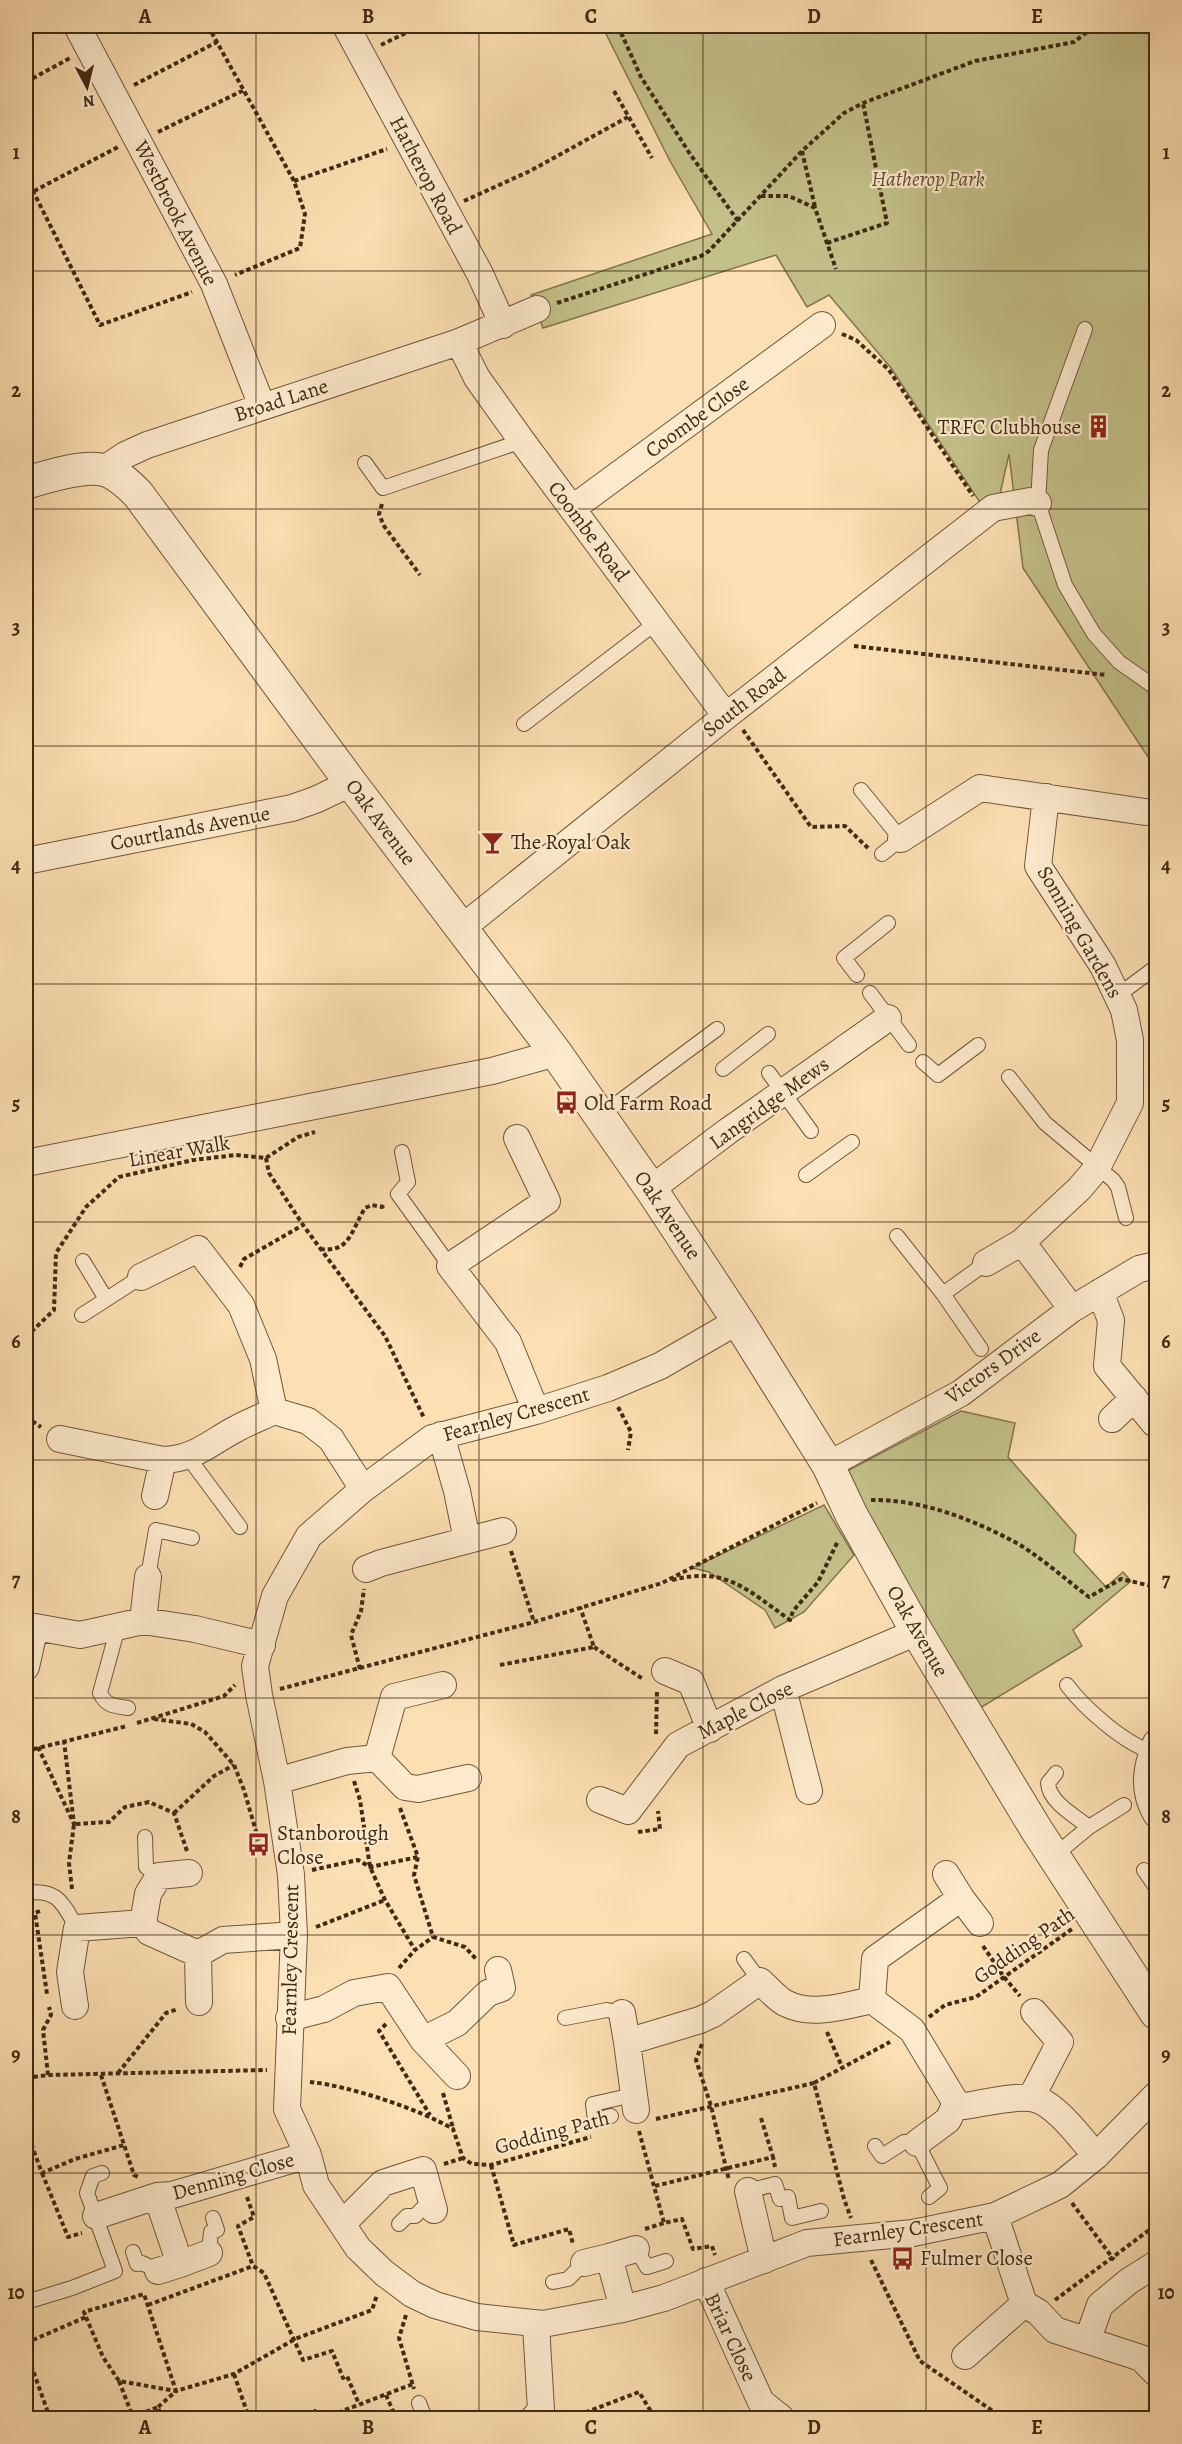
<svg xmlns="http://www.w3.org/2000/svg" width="1182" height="2444" viewBox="0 0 1182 2444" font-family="Alegreya,serif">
<rect width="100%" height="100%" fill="#fcdfb2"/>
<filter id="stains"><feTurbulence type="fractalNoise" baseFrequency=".00333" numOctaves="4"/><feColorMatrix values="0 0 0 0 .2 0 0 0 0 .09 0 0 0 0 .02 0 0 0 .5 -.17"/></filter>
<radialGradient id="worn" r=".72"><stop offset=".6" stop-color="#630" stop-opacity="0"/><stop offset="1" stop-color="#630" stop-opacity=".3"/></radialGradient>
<path fill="#c4c089" stroke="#82754e" stroke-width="1.5" d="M602 26H1156V769L1023 568 1009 454 1000 494 987 504 979 501 891 368 829 295 807 307 776 255 543 328 531 295 712 234 670 161Z
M961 1411 1015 1423 1008 1457 1076 1535 1074 1552 1106 1587 1123 1572 1131 1581 1073 1630 1082 1646 972 1713 845 1472Z
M824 1505 854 1555 804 1612 775 1628 765 1610 709 1572 692 1568Z"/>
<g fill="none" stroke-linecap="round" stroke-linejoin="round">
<defs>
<path id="service" d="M1085 329 1041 450 1038 503 1065 585 1094 634 1119 662 1156 688
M365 463 383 488 522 441
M524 724 657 622
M861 790 901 839 882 854
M857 975 844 958 888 923
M870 993 909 1045
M1117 996 1156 967
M923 1062 938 1075 978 1045
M723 1069 768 1034
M769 1073 811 1131
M1009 1077 1045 1123 1113 1180 1118 1187 1126 1218
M600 1116 717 1029
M402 1152 408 1182 398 1194 450 1266
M806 1175 852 1142
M897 1236 943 1294 981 1349
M83 1261 106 1299
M943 1294 986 1263
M82 1315 141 1277
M188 1457 240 1527
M148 1577 156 1530 192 1538
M118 1627 100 1693C106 1706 114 1706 128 1708
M1067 1685C1085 1709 1124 1743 1152 1752
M1056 1773 1048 1783C1049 1802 1075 1816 1089 1827L1124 1805
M145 1837 146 1867 159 1876
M1054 1856 1089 1827
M1144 1870 1155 1886
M26 1893C58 1888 63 1904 77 1928
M744 1959 760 1981
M565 2018 607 2010 622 2013
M611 2116 595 2120 593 2104 633 2095
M875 2146 882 2156 904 2142 917 2143 940 2188 929 2197
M748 2191 775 2184 780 2199 788 2197 792 2218 821 2211
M399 2224 407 2216H415L422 2209 433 2204
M636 2249 647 2267 666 2261
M133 2252 137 2264 142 2263 158 2271
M209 2253 211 2232 217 2230 213 2218
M553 2282 568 2279 584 2263
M26 2302 72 2288 115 2271 87 2193 93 2176 102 2173
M419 2403 425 2418"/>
<path id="minor" d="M77 26 214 284 262 406
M346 26 480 274 503 325
M459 342 477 378 522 441 726 716
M103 470 125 455 147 445 459 342 537 309
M573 508 822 325
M901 839 980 788 1145 812
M26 861 292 808 315 800 351 783
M462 928 726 716 993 508 1030 501 1038 503
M517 1138 547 1201 450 1266 508 1342 536 1411
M26 1163 492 1071 556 1053
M651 1189 728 1131 888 1018
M1022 1242 1072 1309
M986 1263 1022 1242 1079 1189 1097 1168 1130 1103V1040L1124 1010 1103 966 1038 866 1046 797
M141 1277 198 1249 241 1305 263 1359 274 1411
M1100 1292 1111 1320 1107 1366 1154 1423
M738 1321 660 1366 608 1388 536 1411 432 1438 363 1489 309 1536 275 1596 255 1666 259 1695 277 1781 291 1875 294 1935 287 2109 308 2155 316 2185 358 2248 384 2273 412 2294 435 2305 477 2317 543 2324 623 2309 664 2298 807 2243 913 2233 995 2216 1060 2185 1096 2156 1156 2095
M1112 1419 1134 1398
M441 1435 457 1491 467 1540
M60 1439 163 1460C195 1459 209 1443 236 1429 248 1422 262 1417 274 1411L308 1421 331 1439 363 1489
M828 1465 961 1393 1072 1309 1139 1269 1156 1265
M155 1496 163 1460
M366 1569 381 1563 503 1531
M143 1621 148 1577
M26 1667 35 1627 80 1635 143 1621 195 1629 262 1645
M665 1671 691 1682 710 1729
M783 1689 809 1791
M1156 1743C1146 1767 1142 1790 1156 1814
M377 1758 405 1787 418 1789 468 1778
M277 1781 347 1761 377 1758 394 1697 443 1685
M600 1800 628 1811 678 1745 783 1689 917 1632
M946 1874 961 1898
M143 1923 148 1894 159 1876 189 1873
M198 1954 199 2002
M872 2000 875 1959 961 1898 980 1923
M75 2006 70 1972 77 1928 143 1923 149 1932 198 1954 223 1940 294 1935
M622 2013 627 2042 700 2020 713 2014 760 1981C768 1988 776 1998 785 2003 812 2017 844 2006 872 2000L912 2030 956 2103 965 2106C984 2103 1012 2096 1030 2098 1054 2100 1081 2139 1096 2156
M289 2018 324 2009 354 1993 388 1987 423 2040 457 2076
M423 2040 457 2023 488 1993 502 1988 498 1970
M627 2042 636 2110
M1031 2098 1060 2042 1034 2012
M917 2143 948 2120 956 2103
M748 2191 764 2260
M157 2196 180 2264 158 2271
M96 2216 157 2196 172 2195 308 2155
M995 2216 1024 2304 1038 2312 1055 2330 1141 2358 1156 2373
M342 2224 383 2183 423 2170 434 2210
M584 2263 609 2257
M180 2264 209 2253
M706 2281 761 2402 781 2418
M623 2309 609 2257 636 2249
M1088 2339 1100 2305 1129 2281 1156 2264
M965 2356 1024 2304
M534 2418 541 2410 536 2325"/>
<path id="tertiary" d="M26 483C46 477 83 465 104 470 117 473 129 485 138 494L351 783 556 1053 651 1189 738 1321 828 1465 851 1514 917 1632 1036 1829 1156 2013"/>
</defs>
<use href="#service" stroke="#70573b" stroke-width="16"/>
<use href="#minor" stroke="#70573b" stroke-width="28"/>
<use href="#tertiary" stroke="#70573b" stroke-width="34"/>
<path stroke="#412a13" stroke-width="4" stroke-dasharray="4.5 3" stroke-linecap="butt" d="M208 26 294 181 305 214 300 248 235 275
M618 26 641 77 690 154 738 221
M381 45 420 26
M26 82 70 58
M134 85 217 42
M614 91 652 158
M158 132 244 90
M802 151 815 207
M26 177 100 325 192 292
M294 181 387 149
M34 191 118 147
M761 196H789L815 208 836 269
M464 201 530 171 628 117
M827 243 887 223 863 103
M557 303 701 256 709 251 802 151 844 113 863 103 975 61 1074 42 1095 26
M842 334 856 340 889 370 973 496
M382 504 379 514 384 526 420 575
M854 646 1106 675
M743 730 811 827 845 826 868 848
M266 1158 269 1173 303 1225 385 1336 424 1418
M320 1249C350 1253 351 1231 365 1208L372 1205 382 1207 385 1204
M240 1267 244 1259 303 1225
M26 1337 54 1310 56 1253 86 1207 119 1177 193 1160 236 1155 266 1158 298 1137 315 1132
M618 1407 631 1432 628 1450
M26 1417 41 1427
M871 1500C919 1499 969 1518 1011 1540 1035 1552 1066 1580 1089 1597L1121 1579 1156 1587
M511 1551 534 1622
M672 1580C727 1566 747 1590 790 1620L793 1611 818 1582 838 1541
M594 1647 643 1679
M500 1665 594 1647 580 1607
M360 1669 351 1635 361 1611 364 1589
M280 1689 534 1622 662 1583 817 1503
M154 1719 191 1724 205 1732 234 1765 244 1790 262 1852
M137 1723 224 1696 235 1685
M656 1734 657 1691
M38 1747 74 1824 64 1741
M26 1751 127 1726
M354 1781 360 1800 370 1867 385 1900 415 1950
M400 1808 418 1857 414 1875 433 1937 465 1947 477 1960
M174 1813 214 1776 234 1765
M638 1832 660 1829 658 1811
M312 1870 358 1860 370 1867 418 1857
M72 1889 69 1863 74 1824 109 1822 125 1807 149 1802 174 1813 187 1851
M40 1911 35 1913 47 1994
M316 1927 385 1900
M983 1946 1004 1977 1020 1996
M399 1968 415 1950 433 1937
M929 2017 945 2005 976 1997 1072 1929
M386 2024 379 2031 430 2115
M827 2032 842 2067
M702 2044 696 2060 711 2106 729 2180
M118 2073 166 2013 178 2009
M48 2075 43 2030 51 2015 49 2007
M101 2075 134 2175 138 2177
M26 2078 48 2075 267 2070
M310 2082C350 2086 419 2109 453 2129L463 2158 472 2164 491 2165 591 2137
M814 2083 890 2042
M443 2093 453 2128
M761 2118 773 2157
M656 2119 814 2083 844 2199 851 2218
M26 2130 42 2173 75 2159 124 2145
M639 2131 664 2223 682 2219 693 2249 712 2246 715 2255
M444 2164 463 2158
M491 2165 514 2245 569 2229 573 2244
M42 2173 68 2237 82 2233
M655 2186 773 2157 775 2167
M247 2197 254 2217 238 2226 253 2266
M1072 2203 1114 2260
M645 2229 664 2223
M871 2260 920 2361 1003 2418
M1055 2300 1156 2225
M148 2305 253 2266 264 2273 303 2360 332 2351 343 2378 347 2376 359 2404
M406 2315 399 2338 414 2389
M86 2317 103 2357 119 2381 176 2391 234 2374 295 2339 372 2310 377 2295
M26 2343 86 2317 84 2312 144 2294 176 2391 158 2407
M26 2351 50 2418
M234 2374 249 2418
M119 2381 133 2417 158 2407 162 2418
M386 2395 396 2418
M563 2412 584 2413 639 2392 655 2418
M293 2418 315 2411 319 2418
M324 2418 413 2384"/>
<use href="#service" stroke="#fdeacd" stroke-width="14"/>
<use href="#minor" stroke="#fdeacd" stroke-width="26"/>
<use href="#tertiary" stroke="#fdeacd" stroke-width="32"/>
</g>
<path fill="none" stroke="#412a13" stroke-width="1.5" stroke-opacity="0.55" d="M256 26V2418M479 26V2418M703 26V2418M926 26V2418M26 271H1156M26 509H1156M26 746H1156M26 984H1156M26 1222H1156M26 1460H1156M26 1698H1156M26 1935H1156M26 2173H1156"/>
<defs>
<symbol id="building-bare" viewBox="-9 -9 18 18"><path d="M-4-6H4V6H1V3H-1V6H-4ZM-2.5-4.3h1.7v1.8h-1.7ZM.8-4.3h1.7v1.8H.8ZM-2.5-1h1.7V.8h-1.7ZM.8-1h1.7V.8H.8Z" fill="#8f2418" stroke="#fdeacd" stroke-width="2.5" paint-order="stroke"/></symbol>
<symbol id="bar-bare" viewBox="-9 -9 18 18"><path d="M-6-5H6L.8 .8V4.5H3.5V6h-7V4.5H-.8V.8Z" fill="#8f2418" stroke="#fdeacd" stroke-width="2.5" paint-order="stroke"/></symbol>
<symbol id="bus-bare" viewBox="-9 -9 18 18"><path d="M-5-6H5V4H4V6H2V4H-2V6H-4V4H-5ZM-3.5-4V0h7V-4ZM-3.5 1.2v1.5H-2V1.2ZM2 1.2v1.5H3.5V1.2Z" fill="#8f2418" stroke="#fdeacd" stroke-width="2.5" paint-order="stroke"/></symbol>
</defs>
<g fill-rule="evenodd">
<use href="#building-bare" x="1082" y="410" width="33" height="33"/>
<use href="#bar-bare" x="476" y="826" width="33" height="33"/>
<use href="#bus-bare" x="550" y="1086" width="33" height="33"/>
<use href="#bus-bare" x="242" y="1828" width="33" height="33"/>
<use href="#bus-bare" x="886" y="2242" width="33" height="33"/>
</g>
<g text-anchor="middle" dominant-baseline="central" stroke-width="4.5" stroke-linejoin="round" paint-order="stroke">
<g font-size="21" fill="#412a13" stroke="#fdeacd">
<text transform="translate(426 175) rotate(62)">Hatherop Road</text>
<text transform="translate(176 213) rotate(63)">Westbrook Avenue</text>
<text transform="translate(281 400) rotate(-18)">Broad Lane</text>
<text transform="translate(697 417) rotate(-36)">Coombe Close</text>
<text transform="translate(589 531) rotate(53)">Coombe Road</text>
<text transform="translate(744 702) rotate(-38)">South Road</text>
<text transform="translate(381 822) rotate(53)">Oak Avenue</text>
<text transform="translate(190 828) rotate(-11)">Courtlands Avenue</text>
<text transform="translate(1080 932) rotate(60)">Sonning Gardens</text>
<text transform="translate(769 1103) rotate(-36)">Langridge Mews</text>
<text transform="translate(179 1151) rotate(-10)">Linear Walk</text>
<text transform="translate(668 1215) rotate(56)">Oak Avenue</text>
<text transform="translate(993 1366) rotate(-36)">Victors Drive</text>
<text transform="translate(516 1414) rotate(-16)">Fearnley Crescent</text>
<text transform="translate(918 1631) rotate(60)">Oak Avenue</text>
<text transform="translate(745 1710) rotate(-27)">Maple Close</text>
<text transform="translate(1024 1945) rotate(-35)">Godding Path</text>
<text transform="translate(290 1960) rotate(-89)">Fearnley Crescent</text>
<text transform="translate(552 2132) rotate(-15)">Godding Path</text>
<text transform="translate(233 2176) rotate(-16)">Denning Close</text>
<text transform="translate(908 2229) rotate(-8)">Fearnley Crescent</text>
<text transform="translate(731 2337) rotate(65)">Briar Close</text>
</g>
<g font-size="21" font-style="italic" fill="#625030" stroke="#fdeacd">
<text x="928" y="179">Hatherop Park</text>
</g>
<g font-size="21" fill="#412a13" stroke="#fdeacd" text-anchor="start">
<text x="1081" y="427" text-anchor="end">TRFC Clubhouse</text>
<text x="511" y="842">The Royal Oak</text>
<text x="584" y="1103">Old Farm Road</text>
<text x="277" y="1833">Stanborough<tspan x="277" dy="24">Close</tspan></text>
<text x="920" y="2258">Fulmer Close</text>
</g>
</g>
<rect width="1182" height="2444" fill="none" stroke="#fcdfb2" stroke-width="66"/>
<g transform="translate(87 87) rotate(173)" stroke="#fdeacd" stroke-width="4.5" paint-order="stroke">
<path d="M0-4.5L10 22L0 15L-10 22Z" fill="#412a13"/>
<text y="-9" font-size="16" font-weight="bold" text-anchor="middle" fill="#412a13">N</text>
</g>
<rect x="33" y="33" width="1116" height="2378" fill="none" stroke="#412a13" stroke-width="2"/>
<g font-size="20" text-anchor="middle" font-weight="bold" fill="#412a13">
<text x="145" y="23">A</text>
<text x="368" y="23">B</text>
<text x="591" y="23">C</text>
<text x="814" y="23">D</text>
<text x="1037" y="23">E</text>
<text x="16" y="159">1</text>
<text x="1166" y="159">1</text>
<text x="16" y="397">2</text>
<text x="1166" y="397">2</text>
<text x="16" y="634">3</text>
<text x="1166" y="634">3</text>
<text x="16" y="872">4</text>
<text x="1166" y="872">4</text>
<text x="16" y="1110">5</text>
<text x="1166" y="1110">5</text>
<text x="16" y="1348">6</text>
<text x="1166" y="1348">6</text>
<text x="16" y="1586">7</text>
<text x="1166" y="1586">7</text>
<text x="16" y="1823">8</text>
<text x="1166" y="1823">8</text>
<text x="16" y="2061">9</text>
<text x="1166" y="2061">9</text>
<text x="16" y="2299">10</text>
<text x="1166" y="2299">10</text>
<text x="145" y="2434">A</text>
<text x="368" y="2434">B</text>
<text x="591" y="2434">C</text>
<text x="814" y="2434">D</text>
<text x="1037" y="2434">E</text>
</g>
<rect width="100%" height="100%" filter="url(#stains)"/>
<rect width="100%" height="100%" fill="url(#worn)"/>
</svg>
